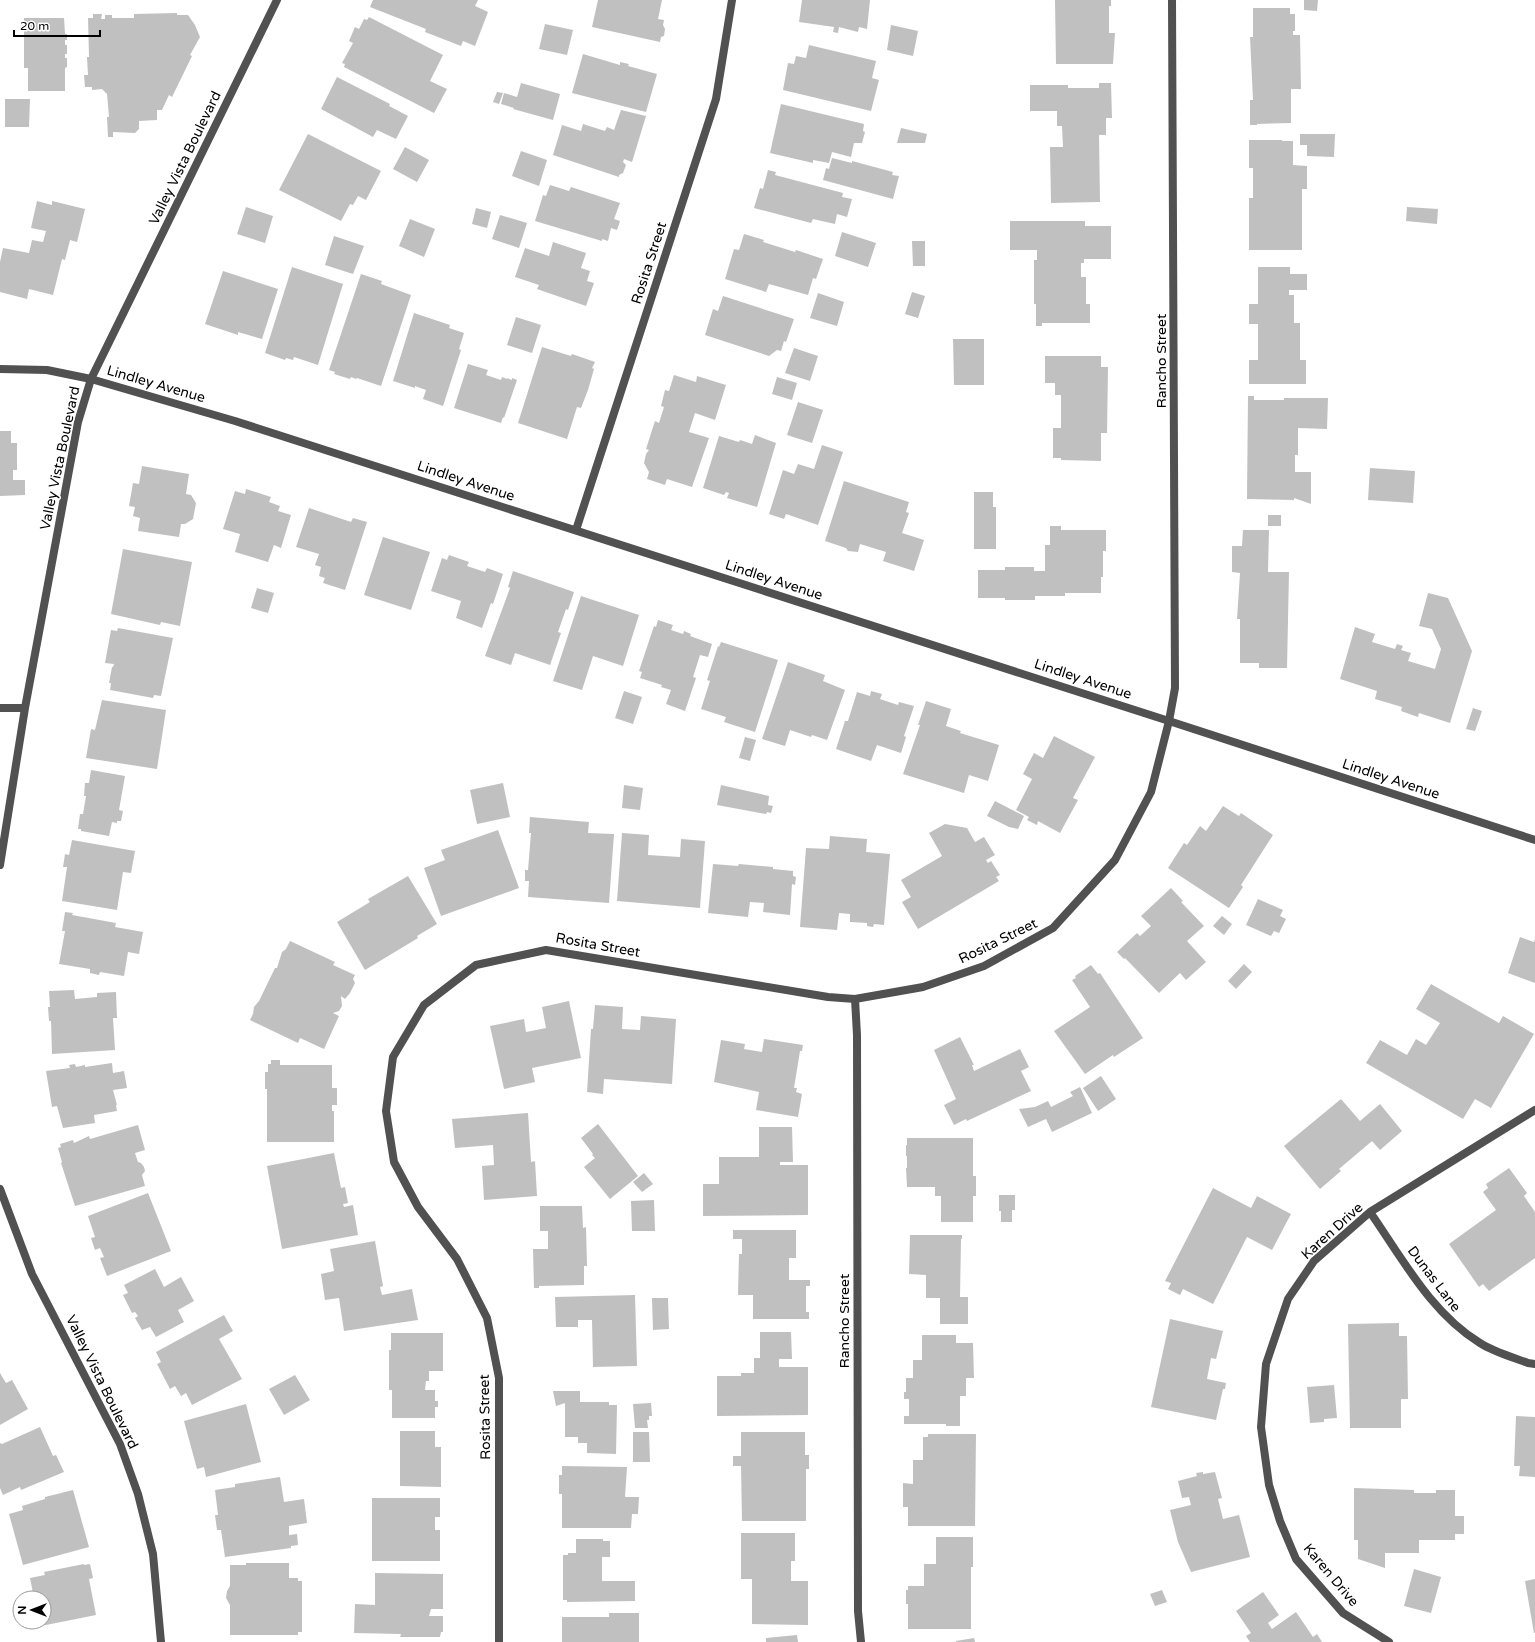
<svg xmlns="http://www.w3.org/2000/svg" width="1535" height="1642" viewBox="0 0 1535 1642" font-family="'Varela Round',sans-serif">
<rect width="100%" height="100%" fill="#fff"/>
<path fill="#c0c0c0" d="M373 0H478L475 6 488 12 475 46 463 41 461 46 425 32 426 29 370 7Z
M598 0H662L658 19 664 20 663 25 665 29 664 36 661 37 660 42 592 27Z
M802 0H870L867 29 859 27 858 32 839 27 838 33 833 32 834 27 799 22Z
M1055 0H1111V6H1109V33H1115L1113 64H1056Z
M1304 0H1318L1317 11 1304 10Z
M1253 8H1290V14H1295V31H1293V35H1300L1301 89H1291V123L1257 124V125H1250V100H1253L1250 37H1253Z
M177 13V15H188L195 25 200 37 190 55 192 56 172 97 169 95 162 110H157V120L139 121V129L135 133 113 132V137H108L107 117H109L107 94 102 89 92 90V87H85L84 75H88L87 57H89L88 18H93V14H102L101 19H105V15H112V18H134V14Z
M369 17 443 55 430 81 447 89 434 113 344 67 345 64 342 63 353 43 349 41 355 27 359 29 364 19 367 20Z
M24 18H64L65 34H67V40H65V45H67V54H65V58H67V67L65 68V91H28V68H24Z
M545 24 573 30 567 55 539 49Z
M891 25 918 31 913 56 887 50Z
M809 45 876 61 872 78 879 80 871 111 783 90 788 63 794 64 796 56 806 58Z
M583 54 620 65V62L629 64 628 66 657 74 646 112 572 93Z
M337 77 390 104 389 106 408 116 396 139 377 130 373 137 321 109Z
M521 83 560 94 553 120 513 109 514 108 501 104 504 93 517 97Z
M1099 83H1111L1112 118H1106V135H1099L1100 202 1051 203 1050 147H1063L1062 126H1057V111H1030V85H1068V88H1099Z
M497 92 503 93 499 104 493 102Z
M5 99H30L29 127H5Z
M781 104 864 124 863 131 865 132 862 143H854L851 157 832 152 829 163 813 160V163L770 153Z
M621 110 646 116 632 162 624 159 623 162 626 165 623 173 619 175V177L553 155 562 125 581 131 583 124 605 131 607 127 614 130Z
M901 128 927 134 925 143H897Z
M308 134 381 171 366 200 358 196 353 205 350 204 341 221 279 190Z
M1300 134H1335L1334 157 1307 156V145H1300Z
M1249 140H1282V141H1293V165L1307 166V189H1302V250H1249V198H1253V168H1249Z
M405 147 429 160 417 182 393 169Z
M521 151 547 160 539 186 512 176Z
M832 158 852 163V161L893 172 892 175 899 176 893 199 823 180 826 168 829 169Z
M768 170 776 172 775 175 843 193 842 197 852 199 847 217 837 214 835 224 813 219 811 223 754 208 760 188 763 189Z
M550 185 569 191 571 187 620 203 614 219 620 221 617 230 611 228 608 241 602 239V241L535 221 543 195 546 196Z
M37 201 52 205V201L85 209 77 242 70 240 65 260 62 259 53 295 29 289 27 299 0 292V262L3 248 29 253 32 240 43 242 46 231 31 228Z
M246 207 273 216 265 243 237 234Z
M1407 207 1438 209 1437 224 1406 221Z
M476 208 491 212 487 228 472 224Z
M500 215 527 223 519 248 492 239Z
M410 219 435 229 424 257 399 246Z
M1010 221H1085V226H1111V259H1084V263H1081V277H1086V304H1090V323H1042V326H1036V304H1034V260H1037V250H1010Z
M842 232 876 243 868 267 835 256Z
M744 234 764 240 763 242 795 252 796 250 823 259 816 279 813 278 808 295 769 284 766 292 725 279 734 249 739 250Z
M334 236 364 246 353 274 325 265Z
M912 241H925V266H913Z
M553 242 586 253 581 268 590 271 587 281 594 283 586 306 537 289 539 285 515 277 525 248 549 256Z
M292 267 343 284 318 365 294 357 293 360 286 358 285 360 265 353Z
M1258 267H1290V274H1307V290H1289V295H1294V323H1300V360H1306V384H1249V360H1258V324H1249V304H1258Z
M223 271 278 289 262 339 238 332V335L205 324Z
M361 274 382 281 381 284 411 295 381 386 357 378 356 379 351 377 350 379 334 374 335 372 329 370Z
M912 292 925 296 918 318 905 314Z
M818 293 844 302 837 326 810 318Z
M723 296 794 319 786 342 784 341 781 351 777 350 769 356 705 335 713 309 718 311Z
M414 313 450 325 449 328 464 333 459 349 461 350 443 406 423 399 426 390 415 386V388L393 381Z
M516 317 541 325 532 353 507 345Z
M953 339H984V385H954Z
M542 347 571 356 572 354 595 362 592 368 594 369 588 390 581 408 577 407 567 439 518 423Z
M794 348 818 356 810 381 785 373Z
M1045 356H1101V367H1108L1107 433H1101V461L1061 460V458H1053V428H1061V395H1055V383H1045Z
M468 364 488 370 486 375 501 380 502 377 507 379V378L512 380V378L517 380 504 418 503 417 501 423 454 408Z
M674 375 696 382 697 376 726 385 715 420 695 413 689 432 709 438 692 487 667 479 665 485 647 479 649 472 644 463 646 454 649 450 646 449 655 421 659 423 664 407 661 406 665 390 669 391Z
M777 377 797 383 792 400 772 394Z
M1248 396H1254V400H1284V398H1328L1327 429 1298 428V455H1295V472H1311V504L1294 498V500L1247 499Z
M798 402 823 410 812 443 787 435Z
M0 431H11V443H17V470H13V480H25V495L0 496Z
M755 435 776 443 757 507 727 498 729 493 726 492 724 495 703 488 719 436 739 442 740 440 752 444Z
M822 445 843 452 818 525 786 514 784 519 769 514 783 470 794 474 798 464 814 469Z
M142 466 189 474 186 494 191 495 196 503 193 519 185 524H181L179 537 138 531 140 518 133 516 135 507 129 506 133 483 139 484Z
M1370 468 1415 471 1413 503 1368 500Z
M844 481 909 502 906 512 909 513 902 533 924 540 914 571 883 561 886 552 860 544 858 552 848 551 846 548 825 541Z
M246 489 271 497 269 502 280 506 278 511 291 515 281 548 274 545 268 562 235 552 240 534 223 529 235 491 245 494Z
M974 492H993V507H996V549H974Z
M309 508 351 522 353 518 367 522 345 590 323 583 325 578 319 576 321 567 315 565 319 554 296 547Z
M1268 515H1281V526H1268Z
M1050 526H1061V530H1106V551H1103V577H1101V593H1065V596H1035V600H1005V598H978V570H1005V567H1034V571H1045V545H1050Z
M1243 530H1269L1268 572H1289L1287 668H1259V663H1240V619H1237L1240 573 1232 572V546H1242Z
M383 537 430 552 411 610 364 595Z
M123 549 192 562 180 626 161 622 160 625 111 614Z
M449 555 469 562 467 566 485 572 487 568 503 574 493 604 491 603 482 628 456 618 461 601 431 591 442 558 447 560Z
M513 571 574 592 568 610 566 609 558 632 561 633 550 665 515 653 511 665 485 656 510 588 508 587Z
M257 588 274 593 268 613 251 608Z
M1428 593 1448 598 1472 651 1450 723 1419 713 1418 717 1401 711 1402 707 1375 699 1377 691 1340 679 1355 627 1375 634 1372 642 1395 649 1397 644 1403 646 1401 650 1411 653 1408 661 1435 669 1441 649 1432 629 1419 626Z
M581 596 639 615 623 666 593 656 582 690 553 681Z
M658 620 673 625 671 630 683 634 684 631 691 634 690 636 712 644 708 657 700 655 693 677 696 678 685 711 666 704 671 690 661 687 662 685 640 678 642 672 639 671 654 626 656 627Z
M118 628 173 638 161 696 154 695 153 698 110 690 111 683H109L112 667H113L114 664 105 663 111 630 117 631Z
M721 642 778 660 755 732 724 722 726 717 701 709 710 681 707 680 718 646 719 647Z
M788 662 825 675 823 681 845 690 827 740 812 735 811 737 790 730 785 746 762 739Z
M624 691 642 697 633 724 615 718Z
M871 691 882 694 880 699 898 705 899 702 914 706 904 736 906 737 901 753 877 745 871 761 836 749 845 721H848L857 692 870 696Z
M102 700 166 710 157 769 86 758 91 729 95 730Z
M926 701 951 709 946 726 961 731 960 733 999 745 988 781 969 775 964 793 903 774 920 725H918Z
M1473 708 1482 711 1475 731 1466 729Z
M1054 736 1095 757 1073 798 1078 800 1060 833 1038 821 1037 825 1027 820 1029 817 1016 810 1032 779 1023 774 1034 753 1043 758Z
M745 737 756 740 750 761 739 758Z
M91 770 125 776 119 810 123 811 121 821H117V823L112 822 109 836 81 831V829H78L80 814H83L86 796H84L85 783H89Z
M503 783 510 817 477 824 470 790Z
M624 785 643 788 640 810 622 808Z
M721 785 769 796 768 805 773 806 771 813 767 812 766 814 717 805Z
M995 801 1024 816 1018 829 1009 827 987 816Z
M1223 806 1239 816 1241 813 1273 835 1241 885 1243 887 1229 908 1168 868 1184 843 1187 845 1200 826 1206 831Z
M530 817 589 822 588 833 614 834 609 903 528 897 529 881H525V870H528L531 833H529Z
M945 824 967 828 975 842 984 837 995 855 986 860 988 863 991 861 1000 875 996 877 999 881 918 929 902 902 911 897 901 880 942 856 929 833Z
M498 830 519 888 441 916 424 868 445 860 441 850Z
M622 833 649 835 648 855 680 857 681 839 705 841 700 908 617 901Z
M830 836 867 839 866 852 890 854 884 925 874 924 873 927 867 926V923L850 922V914L839 913 837 930 800 927 806 848 829 849Z
M72 840 135 851 131 873 123 872 117 910 62 901 67 867H63L65 854 69 855Z
M713 864 738 866 739 864 773 867V869L793 871V876L796 877 795 885 792 884 790 915 763 912 764 903 750 902 748 917 708 913Z
M408 876 437 924 417 936 418 938 365 970 337 922 370 902 368 899Z
M1171 888 1183 901 1181 902 1204 926 1187 941 1206 962 1186 980 1180 973 1159 993 1125 958 1124 959 1117 952 1137 933 1140 936 1151 926 1141 916Z
M1258 899 1283 910 1280 916 1286 919 1279 933 1274 931 1271 936 1246 925Z
M65 912 73 913 72 915 116 923 115 927 143 932 139 954 128 952 124 976 100 972 99 975 90 973V969L59 964 65 931H62Z
M1222 916 1232 924 1224 935 1213 926Z
M1520 937 1534 942 1535 939V983L1508 973Z
M290 941 335 962 333 965 355 975 353 979 355 983 350 993 345 999 341 996 342 1006 339 1011 333 1013 339 1016 324 1049 300 1038 298 1043 250 1020 253 1014 254 1007 259 1001 275 968H277L282 952 286 949Z
M1244 964 1252 972 1236 989 1228 981Z
M1091 965 1098 974 1100 973 1143 1038 1114 1057 1113 1055 1085 1074 1054 1031 1090 1007 1072 980 1076 978 1075 976Z
M1431 984 1499 1023 1503 1016 1534 1034 1491 1108 1475 1099 1463 1119 1366 1063 1380 1040 1407 1055 1416 1039 1426 1045 1440 1023 1416 1009Z
M74 990 75 999 97 997V993L116 992 117 1018H113L115 1050 52 1054 51 1021H49L48 1007H50L49 991Z
M569 1001 581 1058 532 1068 535 1082 504 1089 490 1026 524 1019 526 1032 546 1028 542 1007Z
M595 1005 623 1007 622 1029 640 1030 641 1016 676 1019 672 1084 604 1079 603 1094 587 1092 591 1029H593Z
M960 1037 974 1065H972L974 1071 1020 1049 1029 1067 1021 1071 1031 1091 967 1121 966 1119 954 1125 944 1105 956 1099 934 1050Z
M764 1039 803 1045 802 1051H800L794 1088H797L796 1092 802 1094 798 1117 756 1110 759 1092 714 1082 721 1040 745 1044 744 1049 762 1052Z
M271 1060H280V1065H332V1088H337V1105H332V1111H334V1142H267V1089H265V1072H268V1064H271Z
M112 1063 113 1073 124 1071 127 1088 113 1090 117 1105H116L117 1111 94 1115 95 1123 63 1128 57 1106 52 1107 46 1071 70 1068 69 1065 75 1064 76 1067 85 1065V1067Z
M1101 1076 1116 1099 1098 1111 1083 1088Z
M1080 1087 1092 1113 1052 1132 1046 1119 1028 1127 1019 1109 1035 1107 1048 1101 1051 1107 1073 1096 1070 1092Z
M1341 1099 1360 1121 1380 1104 1402 1131 1380 1150 1372 1141 1339 1169 1341 1171 1320 1189 1284 1146Z
M528 1113 531 1162 535 1161 537 1196 484 1200 482 1166 494 1165 493 1145 455 1148 452 1119Z
M598 1124 638 1176 610 1199 584 1167 595 1158 592 1155 593 1154 581 1138Z
M138 1125 145 1150 135 1153 138 1162 141 1163 144 1167 145 1171 142 1175 145 1186 75 1206 61 1163 62 1162 58 1148 61 1147 60 1144 73 1140 74 1143 89 1136 90 1139Z
M759 1127H792L793 1162H780V1165H808V1215L703 1216V1184H719V1157H759Z
M907 1138H973V1176H976V1196H973V1222H941V1196H935V1187H907L906 1168H907V1156H906V1145H907Z
M334 1153 341 1188 345 1187 348 1203 343 1204 344 1207 353 1205 358 1235 282 1249 267 1166Z
M1509 1168 1527 1193 1524 1196 1535 1212V1258L1489 1291 1483 1284 1479 1287 1449 1244 1496 1210 1483 1192 1488 1188 1486 1184Z
M644 1173 653 1184 642 1192 633 1182Z
M1213 1188 1251 1208 1257 1196 1291 1214 1272 1250 1247 1237 1213 1304 1183 1289 1180 1295 1168 1289 1171 1283 1165 1281Z
M148 1193 171 1251 107 1276 100 1258 104 1257 100 1248 95 1250 91 1238 95 1237 88 1216Z
M999 1195H1015V1210H1012V1222H1001V1211H999Z
M654 1200 655 1231H632L631 1201Z
M540 1206H582L583 1228 586 1227 587 1266H584V1285L539 1286V1288H534L533 1249H548V1231H540Z
M733 1230H796V1258H789V1280H810V1286H806V1312H809V1319H753V1295H738L739 1254H742V1239H733Z
M910 1235H962V1239H961L960 1297H968V1324H940V1298H926V1275L909 1274Z
M375 1241 383 1286 380 1287 382 1295 412 1289 418 1320 344 1331 339 1298 325 1300 321 1274 334 1271 330 1249Z
M155 1269 164 1287 181 1277 194 1301 178 1310 184 1322 156 1337 150 1327 142 1330 135 1318 138 1316 135 1312 132 1313 123 1295 128 1293 124 1285Z
M635 1295 637 1366 593 1367 592 1320H578V1327H556L555 1297Z
M652 1298H668L669 1329 653 1330Z
M224 1315 233 1331 219 1339 242 1379 192 1405 186 1393 181 1396 175 1386 170 1389 157 1364 161 1362 156 1352Z
M1170 1319 1223 1331 1216 1359 1211 1358 1207 1379 1226 1383 1225 1389H1223L1216 1420 1151 1407Z
M1399 1323V1336H1407L1408 1399H1401V1428H1350L1348 1324Z
M760 1332H791L792 1359H779V1367H808V1415L717 1416V1376H741V1373H754V1358H760Z
M391 1333H443V1371H429V1381H426L425 1390H435V1401H438V1407H435V1418H392V1390H389V1350H391Z
M922 1335H956V1343H973L974 1378H966V1396H960V1426H946V1424H904V1416H909V1399H904V1392H906V1378H913V1360H922Z
M0 1373 6 1383 12 1380 28 1409 0 1425Z
M295 1375 310 1400 284 1415 269 1389Z
M1334 1385 1337 1418 1324 1419V1422L1310 1423 1307 1387Z
M553 1391H580V1402H609V1405H617L616 1454 587 1453V1443H578V1437H565V1403L556 1406Z
M651 1403 652 1416H649V1420H647L648 1428H635L633 1404Z
M246 1404 261 1462 206 1477 204 1467 197 1469 184 1421Z
M1516 1416 1535 1417V1477L1519 1476 1520 1466H1514Z
M40 1427 53 1456 56 1455 64 1472 21 1490 20 1487 3 1495 0 1488V1443L2 1444Z
M400 1431H435V1447H441V1487L400 1486Z
M633 1432H649L650 1462H633Z
M741 1432H805V1455H809V1469H806V1521H742L741 1466H733V1456H741Z
M928 1434H976L975 1526H908V1507H903V1483L913 1484V1460H923V1437H928Z
M562 1466 627 1467 625 1497H639L638 1514H632L631 1528H562V1494H559V1475H562Z
M1203 1472V1474L1215 1472 1222 1498 1218 1499 1223 1519 1239 1515 1250 1557 1191 1572 1178 1542 1170 1510 1191 1505 1189 1497 1182 1498 1178 1481 1197 1476 1196 1473Z
M280 1477 284 1502 304 1499 307 1523 289 1526V1535L297 1534 298 1545 291 1546V1548L225 1557 221 1530H217L215 1515H218L215 1490 235 1487V1484Z
M1354 1488 1414 1490V1493H1436V1490H1455V1516H1464V1534H1455V1540H1419V1553H1385V1568L1358 1559V1540H1354Z
M73 1490 89 1547 23 1565 9 1514 23 1510 22 1506 45 1499V1497Z
M372 1498H440V1517H435V1530H440V1561H372Z
M741 1533H795V1561H791V1581H808V1625L752 1624V1579H741Z
M936 1537H973V1567H971V1629H908V1604H906V1590H908V1586H924V1564H936Z
M576 1539H603V1541H610V1557H602V1581H635V1601L567 1602V1600H563V1555H568V1553H576Z
M246 1563H289V1578H298V1581H302V1632H298V1635H230V1605L226 1598 227 1591 230 1586V1565H246Z
M84 1564V1565L90 1564 93 1578 89 1579 96 1615 41 1626V1622H44V1598H34L30 1578 45 1575 44 1572Z
M1414 1569 1441 1577 1431 1613 1404 1606Z
M375 1573 443 1574V1609H431L429 1616H443V1632H441L440 1637H400L401 1634 354 1633 355 1604 375 1605Z
M1535 1579V1633H1534L1525 1581Z
M1162 1590 1167 1602 1155 1606 1150 1594Z
M1263 1592 1279 1615 1268 1623 1272 1629 1296 1612 1313 1637 1317 1634 1322 1642H1250L1246 1636 1251 1633 1236 1611Z
M609 1613H639V1642H562V1617H609Z
M797 1635 798 1642H766V1638Z
M974 1638 975 1642H956V1641Z"/>
<g fill="none" stroke-linecap="round" stroke-linejoin="round">
<path stroke="#515151" stroke-width="8" d="M576 530 716 99 732 0
M0 708H25
M0 865 25 708 78 422 91 379
M855 999 857 1035 858 1611 861 1642
M0 1189 32 1274 120 1444 138 1494 153 1554 161 1642
M1370 1212C1402 1258 1431 1313 1480 1343 1494 1352 1512 1357 1528 1363L1535 1364
M499 1642V1378L487 1318 457 1259 418 1207 394 1162 386 1111 393 1057 424 1005 476 965 546 950 828 997 855 999 923 987 984 966 1053 928 1115 860 1151 792 1169 721 1175 688 1172 0
M1389 1642 1343 1613 1296 1559 1280 1521 1269 1485 1261 1427 1266 1364 1288 1299 1314 1261 1370 1212 1535 1110"/>
<path stroke="#515151" stroke-width="8" d="M0 369 47 370 91 379 235 421 1169 721 1535 840
M91 379 277 0"/>
</g>
<g text-anchor="middle" dominant-baseline="central" stroke-width="3" stroke-linejoin="round" paint-order="stroke">
<g font-size="14" fill="#000" stroke="#fff">
<text transform="translate(185 158) rotate(-64)">Valley Vista Boulevard</text>
<text transform="translate(649 263) rotate(-72)">Rosita Street</text>
<text transform="translate(1161 361) rotate(-90)">Rancho Street</text>
<text transform="translate(156 384) rotate(16)">Lindley Avenue</text>
<text transform="translate(60 458) rotate(-78)">Valley Vista Boulevard</text>
<text transform="translate(466 481) rotate(18)">Lindley Avenue</text>
<text transform="translate(774 580) rotate(18)">Lindley Avenue</text>
<text transform="translate(1083 679) rotate(18)">Lindley Avenue</text>
<text transform="translate(1391 779) rotate(18)">Lindley Avenue</text>
<text transform="translate(998 941) rotate(-26)">Rosita Street</text>
<text transform="translate(598 945) rotate(10)">Rosita Street</text>
<text transform="translate(1332 1231) rotate(-42)">Karen Drive</text>
<text transform="translate(1434 1279) rotate(53)">Dunas Lane</text>
<text transform="translate(844 1321) rotate(-90)">Rancho Street</text>
<text transform="translate(102 1382) rotate(64)">Valley Vista Boulevard</text>
<text transform="translate(485 1417) rotate(-91)">Rosita Street</text>
<text transform="translate(1331 1575) rotate(50)">Karen Drive</text>
</g>
</g>
<g transform="translate(32 1610) rotate(270)"><circle r="19" fill="#ffffff" stroke="#999999"/>
<path d="M0-3L7 15L0 10L-7 15Z" fill="#000000"/>
<text y="-6" font-size="11" font-weight="bold" text-anchor="middle" fill="#000000">N</text>
</g>
<path d="M14 30v6h86v-6" fill="none" stroke="#000000" stroke-width="2"/>
<text x="20" y="30" font-size="12" fill="#000000" stroke="#ffffff" stroke-width="3" paint-order="stroke">20 m</text>
</svg>
